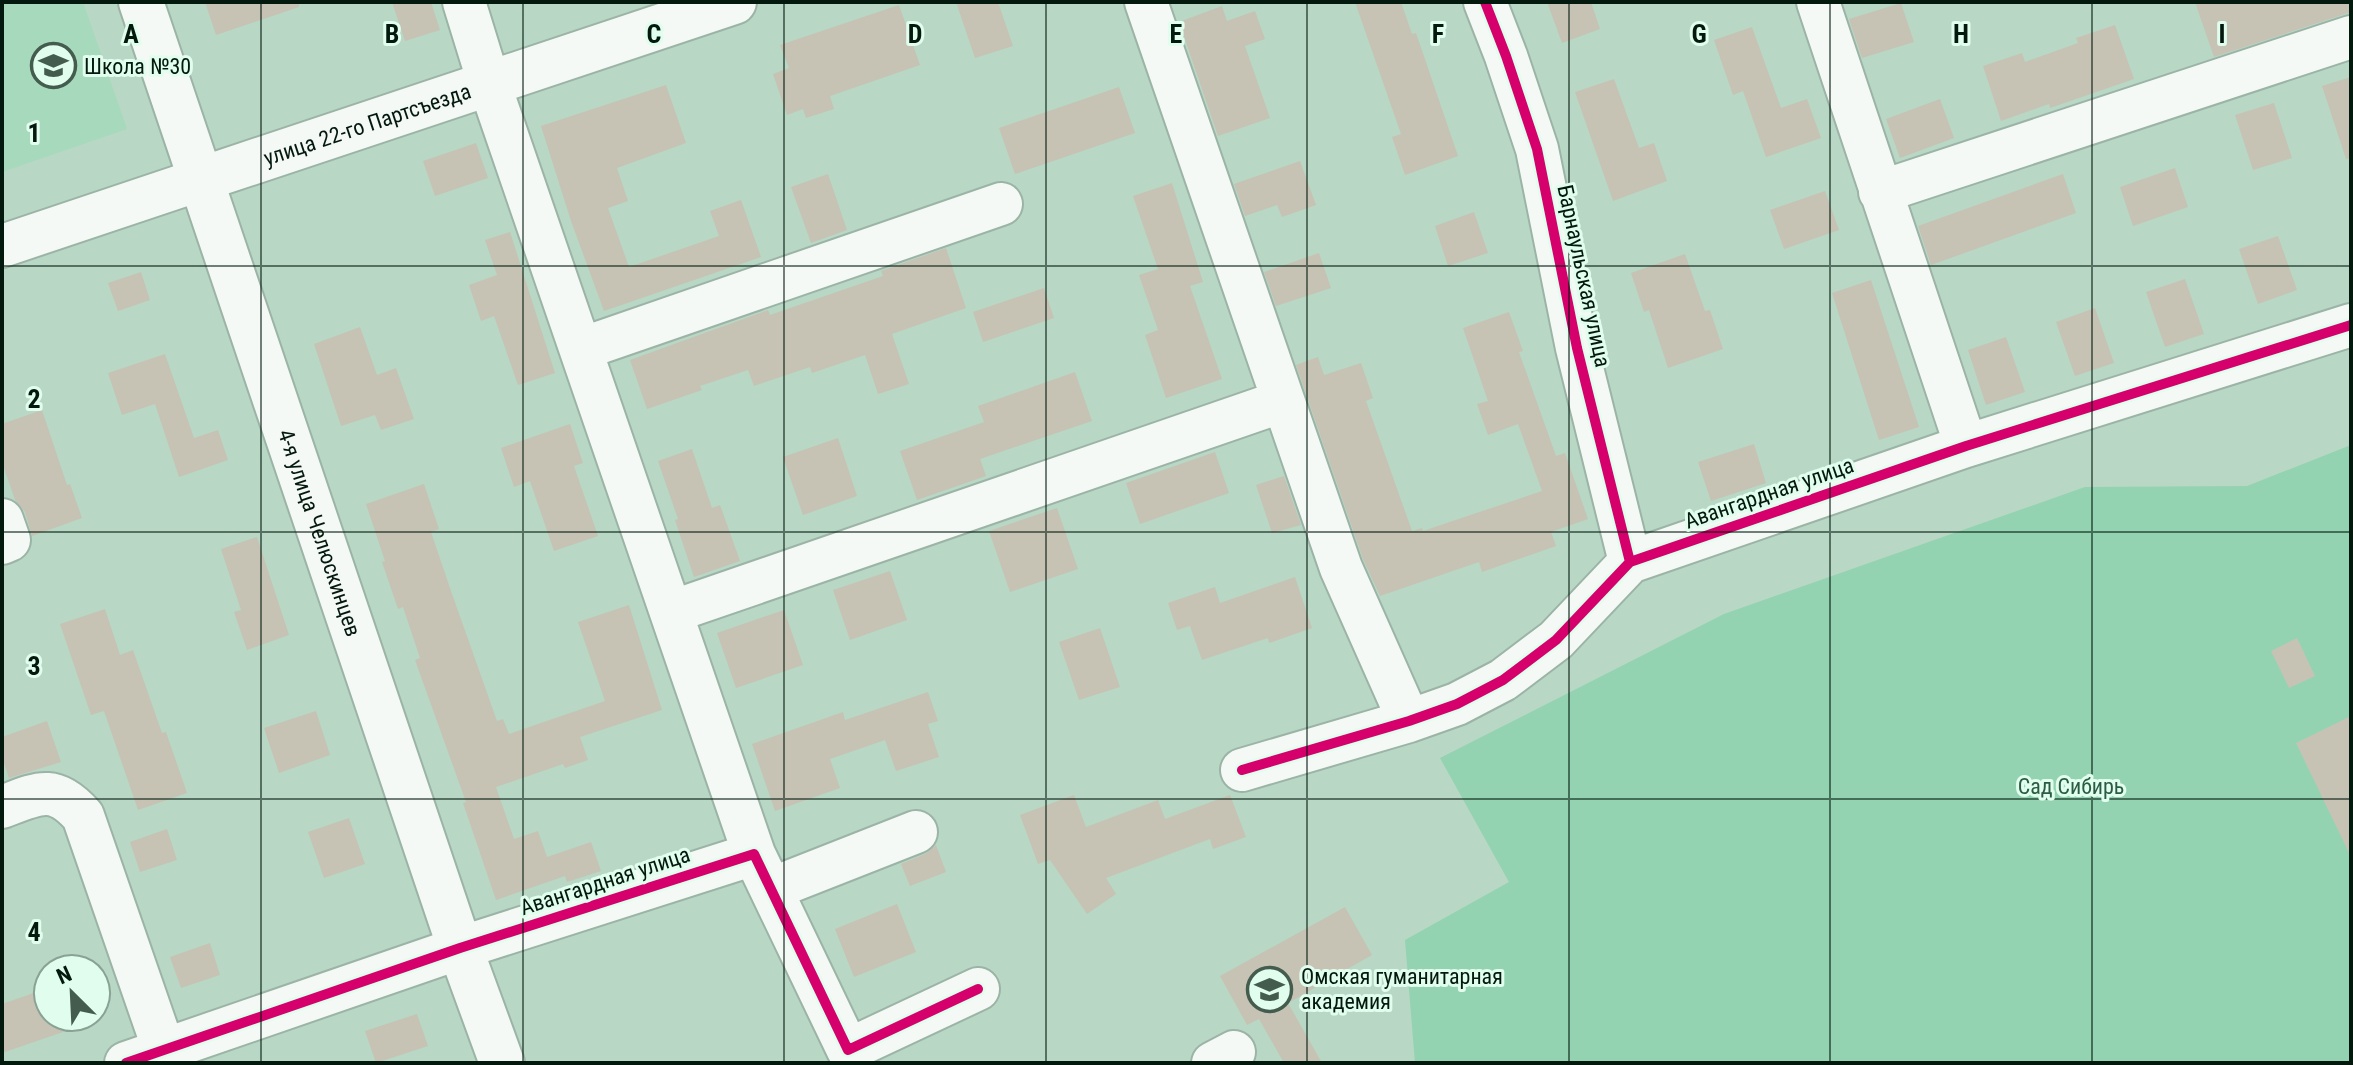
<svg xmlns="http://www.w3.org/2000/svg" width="2353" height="1065" viewBox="0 0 2353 1065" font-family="'Roboto Condensed',sans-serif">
<rect width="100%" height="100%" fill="#b8d7c5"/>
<path fill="#a7d9bd" d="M2 2H83L127 129 2 172Z"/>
<path fill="#93d3b1" d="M2351 445V1063H1415L1405 940 1509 882 1440 758 1724 614 2085 487 2247 486Z"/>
<path fill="#c6c3b4" d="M205 2H299V7L216 35Z
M392 2H431L440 30 405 41Z
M956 2H998L1013 46 975 58Z
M1355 2H1401L1412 34 1416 33 1458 156 1405 175 1392 137 1401 134Z
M1547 2H1591L1600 29 1562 43Z
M2195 2H2351V12L2214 57Z
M1901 3 1914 42 1862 58 1849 19Z
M899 5 920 65 830 96 834 109 806 118 803 109 787 115 773 74 789 68 780 45Z
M1222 6 1227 21 1255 11 1265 39 1245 46 1270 118 1218 136 1179 22Z
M2115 25 2134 79 2050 108 2049 104 2001 121 1983 66 2022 53 2025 62 2078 43 2076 38Z
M1752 27 1781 108 1807 99 1821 138 1766 157 1743 91 1733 95 1714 40Z
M2351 77V158L2346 159 2322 86Z
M1614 79 1639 148 1654 143 1667 181 1613 201 1575 92Z
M666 85 686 143 617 168 628 201 608 208 629 267 719 236 710 211 741 200 761 257 604 311 571 221 541 126Z
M1119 87 1135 133 1015 174 999 128Z
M1940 99 1954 138 1900 158 1886 119Z
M2274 103 2292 158 2253 170 2235 115Z
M476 143 488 178 435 196 423 161Z
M1300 161 1316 205 1282 217 1277 205 1245 216 1234 184Z
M2175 168 2188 207 2133 226 2120 187Z
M828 174 847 230 811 243 791 187Z
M2063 174 2076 213 1931 265 1918 226Z
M1172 183 1203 282 1190 286 1222 379 1166 398 1145 335 1158 330 1139 275 1158 269 1133 196Z
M1825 191 1839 230 1784 249 1770 210Z
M1474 212 1488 253 1448 266 1435 226Z
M510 232 555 373 518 385 494 316 481 321 469 285 497 275 485 240Z
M2278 236 2297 290 2258 304 2239 249Z
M946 248 966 308 892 334 909 384 878 394 865 355 812 373 810 367 754 386 748 370 700 386 702 390 647 409 630 360 768 310 770 315 883 276 881 271Z
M1319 253 1331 288 1276 306 1264 272Z
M1685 254 1705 311 1710 310 1723 349 1668 368 1649 310 1644 312 1631 273Z
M141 272 150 300 118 311 108 283Z
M2185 279 2204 334 2165 347 2146 292Z
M1871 280 1919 427 1879 440 1832 293Z
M1044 288 1054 318 983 342 973 312Z
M2095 308 2114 363 2075 376 2056 322Z
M1509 312 1523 351 1519 352 1556 456 1565 453 1588 519 1551 532 1556 546 1482 572 1479 562 1380 596 1363 559 1296 365 1318 357 1324 375 1361 363 1373 398 1366 401 1412 531 1422 528 1423 531 1542 491 1518 424 1488 435 1477 404 1488 401 1463 328Z
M360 327 377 375 396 368 414 419 381 430 375 415 341 426 314 344Z
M2006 337 2025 392 1986 405 1968 350Z
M165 354 194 438 218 430 228 460 179 477 155 404 122 415 108 373Z
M1075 372 1092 421 980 459 986 476 917 500 900 451 984 422 978 406Z
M42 410 67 485 70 484 82 518 32 536 25 512 15 500 2 462V424Z
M570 424 583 463 574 466 598 536 554 551 530 481 514 487 501 448Z
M838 438 857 496 803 515 783 457Z
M1754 444 1766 483 1711 501 1698 462Z
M692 449 712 508 720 505 740 561 694 577 675 520 678 519 658 461Z
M1215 452 1229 493 1140 524 1126 483Z
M1284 476 1301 525 1272 533 1256 485Z
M424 484 439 529 431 532 451 591 497 721 503 719 509 734 605 701 578 622 629 605 662 710 580 737 588 760 565 768 563 764 496 787 514 839 538 831 547 857 591 842 601 871 567 882 565 876 496 900 463 803 466 802 415 660 420 658 403 607 398 609 382 562 385 561 366 504Z
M1057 508 1078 569 1010 592 989 531Z
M257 537 289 635 247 650 234 612 241 610 221 549Z
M890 571 907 620 850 640 833 590Z
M1295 577 1312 628 1269 643 1268 638 1202 660 1190 626 1177 630 1168 603 1215 587 1220 603Z
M105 609 120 655 133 650 162 733 166 732 187 793 138 810 104 711 91 715 60 624Z
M784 610 803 665 736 688 717 633Z
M1100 628 1120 687 1079 700 1059 642Z
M2297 638 2315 676 2289 688 2271 651Z
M928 692 938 721 928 724 939 757 896 771 885 740 830 759 840 788 775 811 752 744 843 712 845 720Z
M316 711 330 755 279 773 264 728Z
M2351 716V857L2296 743Z
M47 721 61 762 9 778 2 757V737Z
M1074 795 1086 827 1158 800 1165 819 1230 795 1246 837 1213 849 1210 839 1106 878 1116 894 1087 914 1050 860 1038 864 1020 815Z
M349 818 365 864 324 878 308 832Z
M167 829 177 860 140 872 130 842Z
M936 845 946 872 910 886 901 864 925 854Z
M897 904 916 952 854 977 835 929Z
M1345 907 1372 955 1288 1003 1322 1063H1284L1259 1019 1247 1025 1220 976Z
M210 943 220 975 181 988 170 957Z
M48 988V1017H94L95 1021 2 1053V1004Z
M417 1014 428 1046 376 1063 365 1031Z"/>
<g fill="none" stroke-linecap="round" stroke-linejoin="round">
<defs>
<path id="minor" d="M464 2 489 83 754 854
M1146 2 1341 568 1409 721
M1485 2 1506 56 1537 149 1577 348 1630 562
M1818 2 1966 446
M1880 192 2351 37
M2 246 202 179
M581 349 1001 204
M2 520 9 540 2 543
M671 612 1283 401
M1242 770 1409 721 1457 704 1503 680 1556 640 1630 562 1966 446 2351 325
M2 807C38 793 54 783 83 816L164 1050
M771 889 916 832
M126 1063 460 948 754 854 848 1050 978 989
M1213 1063 1234 1052"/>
<g id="major">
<path id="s1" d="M141 2 460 948 502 1063"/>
<path id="s2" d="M202 179 734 2"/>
</g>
</defs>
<use href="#minor" stroke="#9bb4a6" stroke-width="46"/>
<use href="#major" stroke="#9bb4a6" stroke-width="48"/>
<use href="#minor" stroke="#f4f9f6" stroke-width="42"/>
<use href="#major" stroke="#f4f9f6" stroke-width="44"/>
<defs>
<path id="cycleway" d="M1485 2 1506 56 1537 149 1577 348 1630 562
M1242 770 1409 721 1457 704 1503 680 1556 640 1630 562 1966 446 2351 325
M126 1063 460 948 754 854 848 1050 978 989"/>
</defs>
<use href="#cycleway" stroke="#e1fded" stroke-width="15"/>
<use href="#cycleway" stroke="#d6006c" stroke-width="10"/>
</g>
<path fill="none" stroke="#04190e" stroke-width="2" stroke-opacity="0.55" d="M261 2V1063M523 2V1063M784 2V1063M1046 2V1063M1307 2V1063M1569 2V1063M1830 2V1063M2092 2V1063M2 266H2351M2 532H2351M2 799H2351"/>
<defs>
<symbol id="school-ring" viewBox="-11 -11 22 22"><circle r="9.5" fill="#e1fded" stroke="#435c4e" stroke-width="1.5"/><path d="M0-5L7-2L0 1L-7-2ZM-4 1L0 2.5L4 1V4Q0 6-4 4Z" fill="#435c4e"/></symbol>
<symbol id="university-ring" viewBox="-11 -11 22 22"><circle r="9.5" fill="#e1fded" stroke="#435c4e" stroke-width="1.5"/><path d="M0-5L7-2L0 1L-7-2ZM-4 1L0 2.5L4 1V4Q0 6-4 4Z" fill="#435c4e"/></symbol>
</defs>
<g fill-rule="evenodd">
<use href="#school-ring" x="28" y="40" width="51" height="51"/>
<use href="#university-ring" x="1244" y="964" width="51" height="51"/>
</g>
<g text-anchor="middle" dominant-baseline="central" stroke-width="6" stroke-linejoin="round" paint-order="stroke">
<g font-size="22" fill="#04190e" stroke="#e1fded" text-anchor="start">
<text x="84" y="66">Школа №30</text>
<text x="1301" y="976">Омская гуманитарная<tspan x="1301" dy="25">академия</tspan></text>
</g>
<g font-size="22" fill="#04190e" stroke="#e1fded">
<text stroke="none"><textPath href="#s2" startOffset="174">улица 22-го Партсъезда</textPath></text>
<text transform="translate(1584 276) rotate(78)">Барнаульская улица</text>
<text transform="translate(1769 493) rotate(-19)">Авангардная улица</text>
<text stroke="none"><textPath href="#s1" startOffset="560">4-я улица Челюскинцев</textPath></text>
<text transform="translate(605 881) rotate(-18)">Авангардная улица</text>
</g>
<g font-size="22" fill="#2a5c43" stroke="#e1fded">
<text x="2071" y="786">Сад Сибирь</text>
</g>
</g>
<g font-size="26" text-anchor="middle" font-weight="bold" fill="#04190e" stroke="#e1fded" stroke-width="6" stroke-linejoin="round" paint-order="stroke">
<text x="131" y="43">A</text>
<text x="392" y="43">B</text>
<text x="654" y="43">C</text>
<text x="915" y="43">D</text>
<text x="1176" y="43">E</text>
<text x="1438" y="43">F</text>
<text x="1699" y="43">G</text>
<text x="1961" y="43">H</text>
<text x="2222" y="43">I</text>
<text x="34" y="142">1</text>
<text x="34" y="408">2</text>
<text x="34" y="675">3</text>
<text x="34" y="941">4</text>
</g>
<rect width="2353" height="1065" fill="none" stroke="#04190e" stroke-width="8"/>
<g transform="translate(72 993) rotate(336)"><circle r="38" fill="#e1fded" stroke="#89a294" stroke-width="2"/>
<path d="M0-6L14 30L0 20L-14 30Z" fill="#435c4e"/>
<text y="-12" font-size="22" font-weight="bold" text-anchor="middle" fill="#04190e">N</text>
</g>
</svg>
